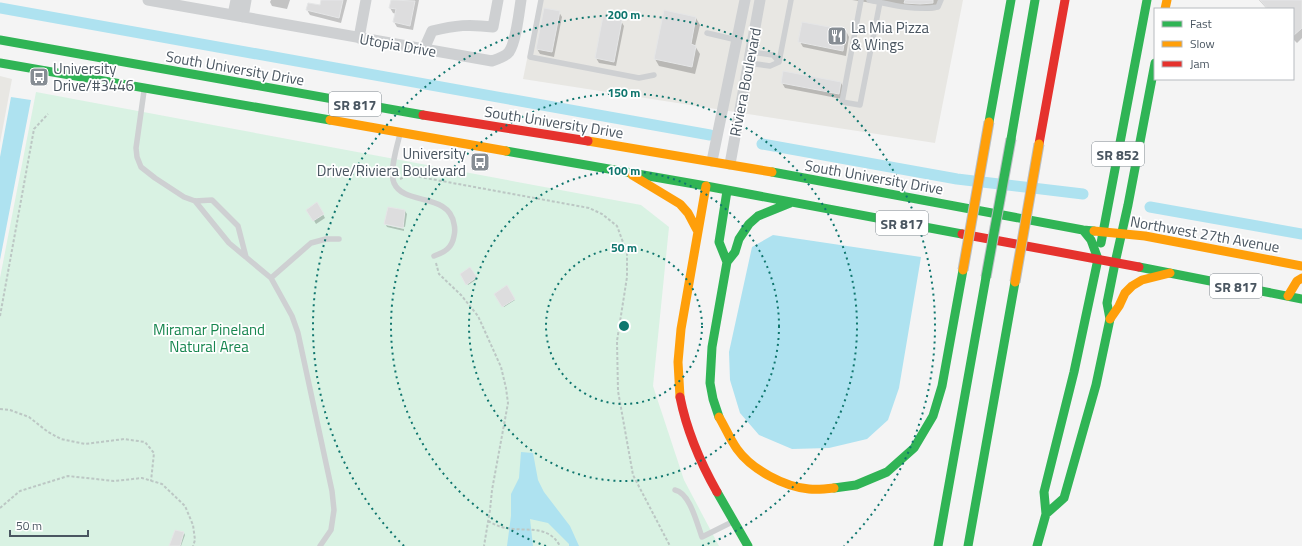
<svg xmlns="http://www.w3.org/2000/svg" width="1302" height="546" viewBox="0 0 1302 546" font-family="'Titillium Web',sans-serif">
<rect width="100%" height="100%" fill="#f4f4f4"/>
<path fill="#e8e7e3" d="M539 0H963L935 143 523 79Z
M0 76 12 79 0 143Z"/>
<path fill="#d9f2e3" d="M36 92 641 205 669 227 653 386 684 480 719 546H0V278Z"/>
<path fill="#aee2f0" d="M11 97 31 100 0 260V157Z
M773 235 921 257 899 388 888 420 867 439 829 448 792 449 759 435 740 413 730 380 729 352 752 247Z
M521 452 533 453 538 480 544 492 570 526 579 546H569V544L548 523 530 519 533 546H507L511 516V494L519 478Z"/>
<path fill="#0003" d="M271 0H290L287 9 272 6 270 2Z
M322 0H347L341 23 310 15 307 10 321 6Z
M392 0H419L413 30 397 27 394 22 396 14 393 13 390 8Z
M852 0H938L937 10 925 11Z
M1259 0H1302V38L1297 43 1293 39V9H1267Z
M559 12 562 17 554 57 540 54 537 49Z
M696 18 700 25 695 46 700 54 695 74 659 66 655 59Z
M621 21 624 26 616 66 599 63 596 58Z
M846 31 849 37 846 56 803 47 800 42Z
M782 83H841L844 88 842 99 785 88Z
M317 203 325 218 316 224 308 210Z
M405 211 407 214 405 227 386 223V225L385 223Z
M386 225 404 229V231L387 227Z
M469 268 477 279 468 285 461 274Z
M507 287 515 300 504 307 495 294Z
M184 533 185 535 181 546H170Z"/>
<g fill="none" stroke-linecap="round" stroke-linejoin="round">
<path stroke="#aee2f0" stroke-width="11" d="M0 8 710 135
M762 144 957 179 1083 194
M1150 207 1302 234"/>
</g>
<path fill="#ddddde" stroke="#e5e6e7" d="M321 0H343L339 18 306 10 308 3 320 5Z
M391 0 415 1 410 26 393 22 396 9 389 8Z
M905 0H933V3L920 4 904 3Z
M1260 0H1302V28L1293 36V9H1268Z
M544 8 560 11 552 52 536 49Z
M664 10 696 17 691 44 696 46 692 67 654 59Z
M603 16 622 20 614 62 595 58Z
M802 22 846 30 843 51 798 42Z
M783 71 841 82 839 94 781 83Z
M317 202 324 214 313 221 306 210Z
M388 207 405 210 403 228 384 224Z
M470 267 477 277 466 285 460 274Z
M507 285 515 299 502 307 494 294Z
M175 530 184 532 180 546H169Z"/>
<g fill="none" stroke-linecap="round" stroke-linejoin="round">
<path stroke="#bcc7c4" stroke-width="2" stroke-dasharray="3 2" stroke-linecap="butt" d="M400 179 409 175 589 208 602 214 617 226 627 253V277L617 341 618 391 633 475 670 546
M436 263 439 274 461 295 478 316 501 367 506 388 508 403 492 490 490 510 484 546
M0 316 34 129 48 114
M0 409 10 410 29 417 48 432 61 439 85 444 124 439 145 442 154 453 151 481
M0 508 20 491 68 476 114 481 142 478 162 484 185 506 193 525 195 540 193 546
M488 521C494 524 499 527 506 528 526 532 548 524 560 546"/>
<path stroke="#ced0d2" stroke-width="5.5" d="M541 0 530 57 639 78 654 75
M861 0 842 102 860 105 880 2
M869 0C892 5 914 11 938 7L941 0
M707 33 737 40
M779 62 791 0
M749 63 770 66 779 62 773 55 751 52
M144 91 136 148 137 157 141 167 155 178 184 197 195 201 212 200 238 226 246 257
M400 134C397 146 389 172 394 183 404 206 449 192 454 224 455 228 455 232 454 236 452 248 445 252 434 256
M195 201 229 243 271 278 292 316 298 333 332 491 334 510 331 530 320 546
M271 278 311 243 326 239H339
M675 490C690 493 697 524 702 537L730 523"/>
<path stroke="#ced0d2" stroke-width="11" d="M148 0 492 61C498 59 505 57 509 52 516 42 519 13 521 0
M233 15 236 0
M243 17 246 0
M359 38 366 0
M424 49 432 31C456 25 469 24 493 27L498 0
M712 161 745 0
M730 164 760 0"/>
<path stroke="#30b455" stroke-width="9" d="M0 40 423 115
M0 63 330 120
M989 122 1011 0
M1011 139 1035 0
M506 151 706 186 962 234
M772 172 1083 230 1094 231
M727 191 719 242 727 262
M1101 243 1147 0
M1115 263 1128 205 1155 63
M1139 267 1302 299
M719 417 713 399 710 383 712 347 727 262 735 252 739 239 749 224 758 216 790 203
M834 488 856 485 887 472 914 448 933 416 942 386 963 270
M717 492 748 546
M1046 514 1064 498 1096 385 1110 319 1107 303 1115 263
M938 546 986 277
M968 546 1015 282
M1037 546 1046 514 1044 492 1074 372 1098 259 1091 240 1083 230"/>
<path stroke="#ff9f0a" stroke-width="9" d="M1165 9 1167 0
M330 120 506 151
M588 141 772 172
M632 175 680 204 688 213 697 230
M1094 231 1145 236 1302 266
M1288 296 1297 281 1302 278
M1110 319 1119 306 1125 293 1132 286 1142 280 1170 273
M680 397 678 362 681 329 706 186
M719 417C725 427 730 439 737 449 752 470 785 487 809 489 817 490 826 489 834 488"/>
<path stroke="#e5322d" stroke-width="9" d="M423 115 588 141
M1039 144 1065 0
M962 234 1139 267
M680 397C687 432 700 462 717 492"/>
<defs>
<path id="fast-bridge" d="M986 277 1011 139"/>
<path id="slow-bridge" d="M963 270 989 122
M1015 282 1039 144"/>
</defs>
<use href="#fast-bridge" stroke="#b9bec3" stroke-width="11" stroke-linecap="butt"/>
<use href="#slow-bridge" stroke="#b9bec3" stroke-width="11" stroke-linecap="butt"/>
<use href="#fast-bridge" stroke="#30b455" stroke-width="9"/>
<use href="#slow-bridge" stroke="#ff9f0a" stroke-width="9"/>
</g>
<g fill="none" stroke="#0f766e" stroke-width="2" stroke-dasharray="2 4">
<circle cx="624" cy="326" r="78"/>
<circle cx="624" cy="326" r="155"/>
<path d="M546 546A233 233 0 1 1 702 546"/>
<path d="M404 546A311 311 0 1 1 844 546"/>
</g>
<defs>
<symbol id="restaurant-square" viewBox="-11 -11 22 22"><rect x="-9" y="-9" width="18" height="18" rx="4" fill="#868d94" stroke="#fff"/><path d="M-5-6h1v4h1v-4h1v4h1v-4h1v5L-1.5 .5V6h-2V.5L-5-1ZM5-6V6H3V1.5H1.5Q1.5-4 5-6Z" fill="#fff"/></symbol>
<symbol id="bus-square" viewBox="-11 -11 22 22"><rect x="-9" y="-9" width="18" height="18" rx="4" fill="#868d94" stroke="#fff"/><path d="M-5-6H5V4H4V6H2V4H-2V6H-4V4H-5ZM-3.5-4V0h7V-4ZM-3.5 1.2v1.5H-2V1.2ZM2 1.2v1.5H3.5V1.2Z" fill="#fff"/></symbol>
</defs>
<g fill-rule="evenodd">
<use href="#restaurant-square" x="826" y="25" width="22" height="22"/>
<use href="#bus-square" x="28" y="66" width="22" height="22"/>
<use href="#bus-square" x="469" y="151" width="22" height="22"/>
</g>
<g text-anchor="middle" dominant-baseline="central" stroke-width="3.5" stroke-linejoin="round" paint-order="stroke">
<g fill="#fff" stroke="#808990" stroke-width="1">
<rect x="329" y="92" width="52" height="24" rx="3"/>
<rect x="1092" y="142" width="52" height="24" rx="3"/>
<rect x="876" y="211" width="52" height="24" rx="3"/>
<rect x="1210" y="274" width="52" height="24" rx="3"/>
</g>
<g font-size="14" font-weight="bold" fill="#4a5661">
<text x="355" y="104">SR 817</text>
<text x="1118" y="154">SR 852</text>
<text x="902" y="223">SR 817</text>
<text x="1236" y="286">SR 817</text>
</g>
<g font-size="15" fill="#4a5661" stroke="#fff" text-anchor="start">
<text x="851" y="27">La Mia Pizza<tspan x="851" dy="17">&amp; Wings</tspan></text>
<text x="53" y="68">University<tspan x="53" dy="17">Drive/#3446</tspan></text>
<text x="466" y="153" text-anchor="end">University<tspan x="466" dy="17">Drive/Riviera Boulevard</tspan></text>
</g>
<g font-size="15" fill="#4a5661" stroke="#fff">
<text transform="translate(398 45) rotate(10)">Utopia Drive</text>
<text transform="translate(235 68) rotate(10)">South University Drive</text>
<text transform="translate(745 82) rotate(-79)">Riviera Boulevard</text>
<text transform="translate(554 122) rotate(9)">South University Drive</text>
<text transform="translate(874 177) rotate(10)">South University Drive</text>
<text transform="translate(1205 234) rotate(10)">Northwest 27th Avenue</text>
</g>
<g font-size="15" fill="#17864f" stroke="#fff">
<text x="209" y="329">Miramar Pineland<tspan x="209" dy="17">Natural Area</tspan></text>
</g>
</g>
<circle cx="624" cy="326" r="6" fill="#0f766e" stroke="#fff" stroke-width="2"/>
<g font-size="12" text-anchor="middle" font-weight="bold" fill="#0f766e" stroke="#fff" stroke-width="3.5" stroke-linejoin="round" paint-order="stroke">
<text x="624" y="19">200 m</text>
<text x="624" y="97">150 m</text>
<text x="624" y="175">100 m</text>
<text x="624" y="252">50 m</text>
</g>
<rect x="1154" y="8" width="140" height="72" fill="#ffffff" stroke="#b7bbc0"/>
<rect x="1162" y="21" width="20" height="6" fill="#30b455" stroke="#b7bbc0"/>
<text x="1190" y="28" font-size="12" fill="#4a5661">Fast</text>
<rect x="1162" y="41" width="20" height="6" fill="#ff9f0a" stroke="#b7bbc0"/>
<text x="1190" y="48" font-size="12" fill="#4a5661">Slow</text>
<rect x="1162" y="61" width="20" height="6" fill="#e5322d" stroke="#b7bbc0"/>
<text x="1190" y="68" font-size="12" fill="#4a5661">Jam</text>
<path d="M10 530v6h78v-6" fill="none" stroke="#4a5661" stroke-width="2"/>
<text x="16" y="530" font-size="12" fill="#4a5661" stroke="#ffffff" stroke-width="3" paint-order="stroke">50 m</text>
</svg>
